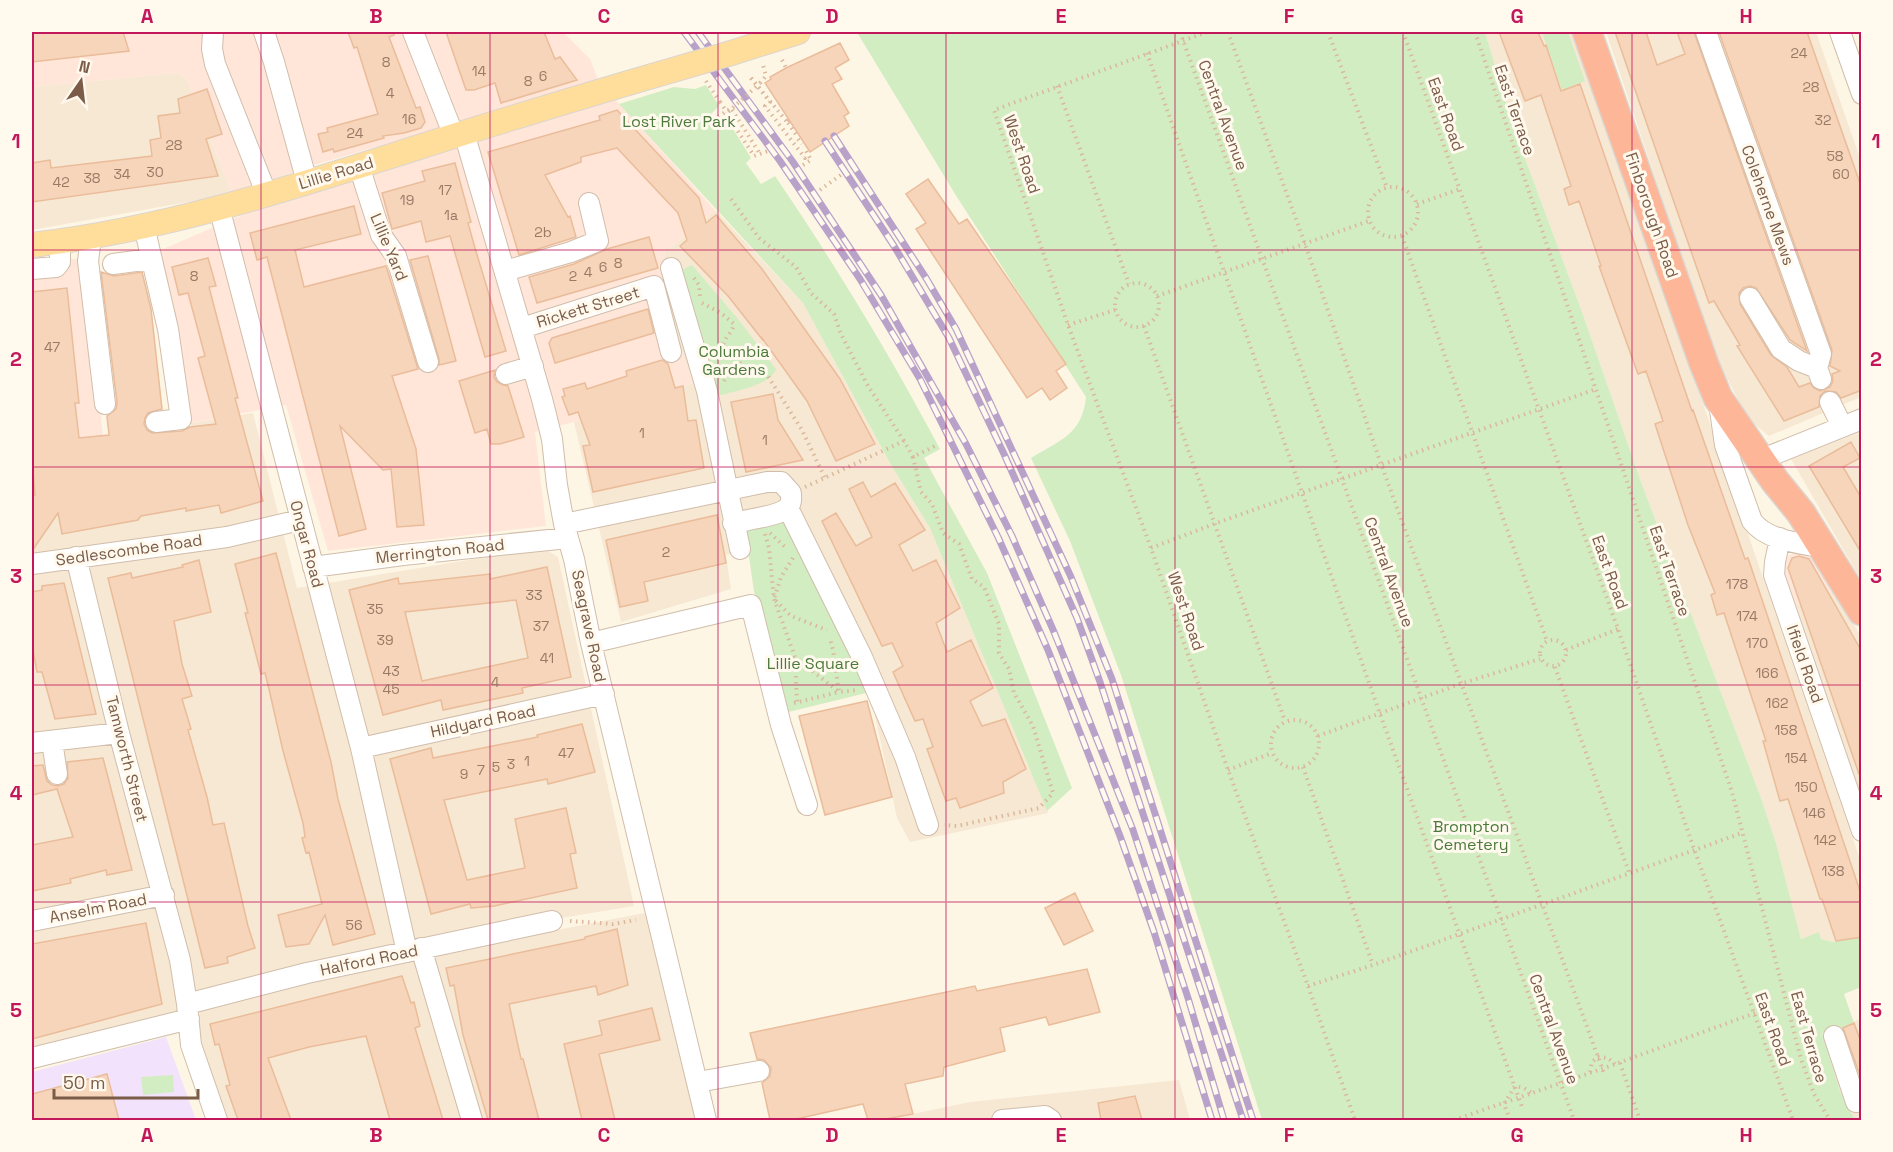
<svg xmlns="http://www.w3.org/2000/svg" width="1893" height="1152" viewBox="0 0 1893 1152" font-family="'Space Grotesk',sans-serif">
<rect width="100%" height="100%" fill="#fef6e5"/>
<path fill="#f6e8d3" d="M1485 32H1575L1861 862V937L1832 942 1821 939 1819 932 1801 939 1776 843 1761 798 1641 482 1582 312 1513 126Z
M1606 32H1816L1861 161V397L1769 436 1748 419 1715 355Z
M178 73 187 80 232 194 32 230V87Z
M715 210 803 303 891 465 930 528 1048 813 910 842 897 818 870 692 784 713 754 591 748 551 726 555 731 589 621 622 574 422 693 383 661 293 665 249 676 244Z
M253 413 297 588 543 548 558 557 634 906 415 942 199 990 174 1013 32 1052V483L194 460 191 423Z
M1861 432V580L1791 459Z
M1835 592 1861 637V801L1796 605Z
M644 913 657 936 699 1120H227L196 1031 201 1007 401 961Z
M1861 1018V1120H1855L1840 1091 1822 1033 1841 1029Z
M1179 1080 1190 1120H884L970 1102Z"/>
<path fill="#ffe6d9" d="M32 32H563L590 59 599 82 314 165 232 194 187 80 178 73 32 87Z
M615 99 715 210 676 244 665 249 661 293 693 383 574 422 535 432 546 526 328 551 286 405 191 423 178 336 154 253 237 217 478 139Z
M83 258 107 472 32 483V263Z
M1798 551 1813 557 1835 592 1796 605 1783 567 1788 556Z"/>
<path fill="#f3e2fb" d="M166 1037 196 1120H32V1072Z"/>
<path fill="#d2edc2" d="M865 32H1485L1513 126 1582 312 1641 482 1761 798 1776 843 1801 939 1819 932 1821 939 1832 942 1861 937V987L1844 994 1854 1023 1841 1029 1822 1033 1840 1091 1855 1120H1262L1121 675 1070 541 1031 458C1060 440 1082 435 1086 397L955 194 858 34Z
M1542 32H1568L1585 81 1562 90Z
M706 85 719 106 710 115 720 130 730 124 751 158 746 163 761 184 775 176C835 264 890 355 940 449L924 458 987 573 1072 788 1047 811 930 528 891 465 803 303 619 104 674 87 695 89Z
M692 265 738 319 776 369C771 386 730 392 714 397L677 272Z
M785 516 870 692 784 713 754 591 745 526Z
M173 1075 174 1092 143 1095 141 1077Z"/>
<path fill="#f6d5bb" stroke="#eabc9a" stroke-width="1.5" fill-rule="evenodd" d="M32 32H123L129 51 32 62Z
M348 32H394V35L389 37 416 108 420 107 425 122 421 128 404 133 383 136 384 138 334 152 333 149 323 152 318 134 328 132 327 128 378 114 357 47 354 48Z
M446 32H544L555 59 560 57 577 80 501 103 495 83 474 90H466Z
M1499 32H1538L1544 46 1546 45 1561 91 1580 84 1692 411 1693 410 1745 559 1748 558 1862 897V937L1836 941 1822 899H1820L1788 799 1780 801 1763 741H1766L1724 613 1717 615 1711 595 1715 593 1688 525 1655 424 1663 421 1646 371 1638 374 1599 266H1601L1579 201 1569 205 1564 189 1571 186 1541 95 1525 101Z
M1615 32H1646L1657 65 1685 54 1677 32H1694L1807 351 1790 340 1756 288 1750 286 1743 288 1739 293 1740 304 1771 355 1787 367 1799 387 1810 383 1814 388 1820 391 1830 387 1833 381 1832 374 1840 371 1830 366 1832 350 1719 32H1807L1862 189V390L1841 398 1836 392 1825 391 1820 396 1819 407 1784 421 1737 346 1740 345 1714 301 1709 303Z
M840 43 849 60 835 68 842 79 832 84 849 113 844 116 849 126 810 152 765 83 771 79 770 77 786 68Z
M207 89 222 134 206 139 218 176 32 202V163L50 160 51 168 152 156 150 140 161 138 158 116 180 113 178 99Z
M617 110 699 198 706 223 716 215 762 269 840 379 875 444 836 461 807 401 762 338V339L728 296 680 246 687 240 678 213 617 148 581 157V162L545 175 568 217 570 216 576 237 519 255 488 152 600 120 599 116Z
M455 163 471 222 468 223 475 248 506 351 485 357 450 236 426 242 421 221 392 229 382 193 425 181 422 171Z
M928 179 959 224 967 219 1066 364 1056 371 1067 388 1050 400 1042 388 1027 398 916 229 926 223 906 194Z
M354 206 361 234 295 250 304 287 386 266 418 369 392 376 416 449 424 525 397 527 391 469 383 470 340 426 366 529 339 536 267 257 257 260 250 233Z
M649 237 658 268 537 303 529 277 574 264 607 249Z
M428 256 456 361 439 365V359L410 260Z
M208 258 216 286 209 287 238 398H235L263 501 221 513 219 505 186 511V508L141 516 138 520 62 534 58 513 32 551V495H35L32 460V292L67 288 79 403H75L79 438 109 435 107 416 116 409 117 403 101 272 114 276 142 272 151 309 162 409 148 413 145 418 144 424 147 430 152 433 182 431 190 427 216 424 198 358 205 356 188 293 179 295 172 267Z
M648 309 654 333 555 363 549 343 552 338Z
M662 360 668 364 675 388 683 386 688 421 696 420 704 468 593 492 583 446 590 445 578 412 569 415 562 397 565 396 563 389 585 383 587 389 627 376 626 371Z
M495 370 494 377 497 382 503 385 508 386 524 437 500 444H491L487 429 475 433 459 381Z
M773 394 778 420 803 460 746 472 731 402Z
M1851 442 1860 458 1843 467 1862 499V554L1809 466Z
M863 482 871 497 895 483 925 530 899 545 913 571 936 560 960 608 936 623 947 652 971 640 993 688 970 701 982 726 1005 719 1026 769 1003 782 1004 793 960 808 956 798 946 801 927 749 933 747 923 719 915 721 893 672 903 666 892 643 882 646 822 521 836 513 856 546 872 537 849 489Z
M717 515 726 563 644 582 648 601 620 607 606 540Z
M276 553 331 762 338 799 375 934 333 945 325 915 309 944 286 947 278 915 322 904 309 852 306 853 302 838 305 837 303 823 283 751 269 689 265 673 261 674 253 643 245 613H248L235 564Z
M1799 556 1809 559 1862 652V773L1859 774 1788 568 1792 558Z
M199 560 211 612 174 621 182 664 192 696 182 699 191 729 188 730 207 797 213 825 224 823 248 926 255 948 227 957 228 963 205 968 108 578 131 573 132 578 183 567 182 565Z
M547 567 571 677 522 688 523 693 443 710 441 700 383 715 349 590 398 578 399 584 490 574V579ZM516 600 528 658 422 681 405 612Z
M64 583 96 714 55 719 42 672H37L32 645V592L42 590V586Z
M867 701 892 797 825 815 799 716Z
M582 724 595 772 548 784 547 779 444 800 467 880 525 868 515 819 566 808 576 853 570 854 577 888 494 906 471 908 470 904 431 914 390 759 431 748 433 758 538 737 537 735Z
M103 758 132 870 107 875 106 870 70 879 71 883 32 891V845L73 837 57 789 32 795V766L43 765 47 781 52 785 58 786 64 784 68 778 67 762Z
M1075 893 1093 931 1064 945 1045 908Z
M146 923 162 1004 32 1039V944Z
M617 929 628 985 598 995 596 986 509 1004 521 1059H523L539 1120H488L463 1035 454 985 450 986 446 968 585 939V937Z
M1087 969 1100 1012 1049 1025 1046 1017 1000 1028 1005 1051 944 1067 943 1076 905 1084 913 1114 880 1120H868L863 1104 792 1120H770L762 1083 770 1076 771 1068 764 1060 757 1059 750 1033 975 986 977 991Z
M402 976 411 1003 414 1002 420 1026 415 1028 443 1120H390L366 1036 309 1047 268 1058 291 1120H238L226 1086 230 1085 219 1044 215 1045 210 1024Z
M652 1008 660 1040 599 1054 615 1120H582L564 1044 602 1035 599 1021Z
M1854 1023 1862 1045V1081L1843 1028Z
M107 1074 119 1120H32V1094Z
M1135 1096 1142 1120H1101L1098 1103Z"/>
<g fill="none" stroke-linecap="round" stroke-linejoin="round">
<defs>
<path id="minor" d="M213 32 212 49 215 64 267 195
M264 32 274 62 307 182
M413 32 454 136
M1706 32 1821 354 1817 368 1821 379
M1840 32 1862 94
M464 133 542 399 552 439 557 485 564 524 574 559 591 643 706 1120
M359 166 381 235 396 256 428 362
M219 207 361 748 407 952
M144 226 168 329 181 419 156 422
M91 238 88 261 105 404
M113 264 151 259
M671 268 707 391 740 549
M32 269 56 267 60 262V242
M505 271 571 252 598 241 589 203
M1750 298 1781 349 1799 361 1817 368
M522 328 654 286 671 352
M506 374 533 366
M1830 402 1842 426
M1719 403 1725 445 1752 521C1767 541 1800 543 1824 548
M1760 460 1862 419
M788 508 862 657 905 757 928 825
M564 524 767 482H781L791 493C791 498 792 503 788 507 781 516 745 520 733 523
M1780 538 1775 562 1774 575 1862 831
M76 557 119 733 180 960 187 1004 191 1045 217 1120
M32 564 227 537 300 520
M313 567 403 555 568 538
M591 643 751 605 781 725 807 805
M52 741 57 774
M32 743 119 733
M361 748 604 694
M32 921 164 895
M421 948 472 1120
M187 1004 307 973 552 921
M1834 1036 1856 1102 1862 1100
M32 1058 189 1019
M698 1082 759 1071
M1002 1120 1045 1116 1051 1120"/>
<path id="major" d="M728 54 798 32
M32 245C163 230 288 189 413 149 487 125 561 103 635 81"/>
<path id="highway" d="M1587 32 1704 364 1718 398 1775 481 1801 513 1862 611"/>
</defs>
<use href="#minor" stroke="#d1bdaa" stroke-width="22"/>
<use href="#major" stroke="#dcd5cf" stroke-width="26"/>
<use href="#highway" stroke="#dcd5cf" stroke-width="31"/>
<path stroke="#dbb89d" stroke-width="4" stroke-dasharray="1.5 4.5" stroke-linecap="butt" d="M1180 32 1574 1120
M1207 32 994 110 1068 325 1151 548 1228 770 1308 986 1355 1120
M1228 32 1305 244 1381 464 1605 1076
M1328 32 1387 188
M1403 32 1618 629 1694 849 1793 1120
M1475 32 1732 792 1801 1059 1814 1094 1830 1120
M1147 53 1380 714 1522 1107
M782 60 786 68
M751 78 770 102 765 106 805 158 808 155
M706 81 720 102
M760 83 766 76 763 65
M1057 86 1129 284
M728 116 754 156 768 151
M718 117 731 108 760 154
M787 121 789 119
M788 123 797 136
M798 139 802 144
M803 165 811 160 804 147
M1368 212a25 25 0 1 1 50 0a25 25 0 1 1-50 0Z
M820 190 842 174
M731 199 759 238 796 267 811 293 834 314 841 334 868 386 904 441
M1417 204 1460 189
M1402 236 1547 641
M694 278 699 285 700 296
M1115 305a22 22 0 1 1 44 0a22 22 0 1 1-44 0Z
M1157 296 1369 221
M702 303 721 313 734 324C732 334 723 338 723 348L739 354 740 366
M1068 325 1115 310
M1144 326 1285 721
M724 381 731 370 740 366 766 373 802 430 825 478
M913 457 921 492 932 504 943 533 959 544 972 579 984 587 999 624V653L1009 669 1014 693 1033 726 1053 793 1039 808 957 826 944 825
M805 487 904 441 913 457 937 445
M770 533 787 549
M765 534 769 548 774 599 795 657 839 692 858 690
M1151 548 1214 524 1596 389
M793 558 781 577 774 599 791 616 827 630
M1540 653a13 13 0 1 1 26 0a13 13 0 1 1-26 0Z
M1566 650 1618 629
M795 658 797 702
M1555 667 1629 872
M794 703 839 692 833 650 830 639
M1271 744a24 24 0 1 1 48 0a24 24 0 1 1-48 0Z
M1318 736 1460 684 1540 659
M1303 767 1373 965
M1228 770 1272 753
M570 921 613 924 636 920
M1308 986 1373 965 1742 833
M1620 1063 1640 1120
M1590 1072 1592 1062 1598 1057 1608 1058 1615 1064
M1454 1120 1610 1066 1755 1013
M1510 1120 1504 1104 1515 1086 1524 1088 1532 1093"/>
<use href="#minor" stroke="#fff" stroke-width="20"/>
<use href="#major" stroke="#ffde9c" stroke-width="24"/>
<use href="#highway" stroke="#fdb697" stroke-width="28"/>
<defs>
<path id="rail" d="M684 32 780 161 860 279 920 379 998 537 1048 650 1120 836 1154 932 1212 1120
M698 32 793 162 881 295 966 444 1012 536 1054 632 1133 830 1188 998 1224 1120
M834 136 926 278 956 329 1071 577 1112 679 1253 1120
M825 141 894 246 949 338 1004 454 1077 618 1100 682 1243 1120"/>
</defs>
<use href="#rail" stroke="#b9a2c9" stroke-width="7"/>
<use href="#rail" stroke="#fff9ee" stroke-width="4.5" stroke-dasharray="14" stroke-linecap="butt"/>
<defs>
<path id="major-bridge" d="M635 81 728 54"/>
</defs>
<use href="#major-bridge" stroke="#dcd5cf" stroke-width="26" stroke-linecap="butt"/>
<path stroke="#dbb89d" stroke-width="4" stroke-dasharray="1.5 4.5" stroke-linecap="butt" d="M751 78 788 123
M720 102 727 112
M728 116 726 114 760 83"/>
<use href="#major-bridge" stroke="#ffde9c" stroke-width="24"/>
</g>
<path fill="none" stroke="#c2185b" stroke-width="1.5" stroke-opacity="0.55" d="M261 32V1120M490 32V1120M718 32V1120M946 32V1120M1175 32V1120M1403 32V1120M1632 32V1120M32 250H1862M32 467H1862M32 685H1862M32 902H1862"/>
<g text-anchor="middle" dominant-baseline="central" stroke-width="6" stroke-linejoin="round" paint-order="stroke">
<g font-size="14" fill="#997a65">
<text x="1799" y="53">24</text>
<text x="386" y="62">8</text>
<text x="479" y="71">14</text>
<text x="543" y="76">6</text>
<text x="528" y="81">8</text>
<text x="1811" y="87">28</text>
<text x="390" y="93">4</text>
<text x="409" y="119">16</text>
<text x="1823" y="120">32</text>
<text x="355" y="133">24</text>
<text x="174" y="145">28</text>
<text x="1835" y="156">58</text>
<text x="155" y="172">30</text>
<text x="122" y="174">34</text>
<text x="1841" y="174">60</text>
<text x="92" y="178">38</text>
<text x="61" y="182">42</text>
<text x="445" y="190">17</text>
<text x="407" y="200">19</text>
<text x="451" y="215">1a</text>
<text x="543" y="232">2b</text>
<text x="618" y="263">8</text>
<text x="603" y="267">6</text>
<text x="588" y="272">4</text>
<text x="194" y="276">8</text>
<text x="573" y="276">2</text>
<text x="52" y="347">47</text>
<text x="642" y="433">1</text>
<text x="765" y="440">1</text>
<text x="666" y="552">2</text>
<text x="1737" y="584">178</text>
<text x="534" y="595">33</text>
<text x="375" y="609">35</text>
<text x="1747" y="616">174</text>
<text x="541" y="626">37</text>
<text x="385" y="640">39</text>
<text x="1757" y="643">170</text>
<text x="547" y="658">41</text>
<text x="391" y="671">43</text>
<text x="1767" y="673">166</text>
<text x="495" y="682">4</text>
<text x="391" y="689">45</text>
<text x="1777" y="703">162</text>
<text x="1786" y="730">158</text>
<text x="566" y="753">47</text>
<text x="1796" y="758">154</text>
<text x="527" y="761">1</text>
<text x="511" y="764">3</text>
<text x="496" y="767">5</text>
<text x="481" y="770">7</text>
<text x="464" y="774">9</text>
<text x="1806" y="787">150</text>
<text x="1814" y="813">146</text>
<text x="1825" y="840">142</text>
<text x="1833" y="871">138</text>
<text x="354" y="925">56</text>
</g>
<g font-size="16" fill="#7a5c48" stroke="#fff9ee">
<text transform="translate(1515 110) rotate(71)">East Terrace</text>
<text transform="translate(1446 114) rotate(70)">East Road</text>
<text transform="translate(1223 115) rotate(70)">Central Avenue</text>
<text transform="translate(1022 154) rotate(71)">West Road</text>
<text transform="translate(336 173) rotate(-17)">Lillie Road</text>
<text transform="translate(1768 205) rotate(70)">Coleherne Mews</text>
<text transform="translate(1652 215) rotate(71)">Finborough Road</text>
<text transform="translate(389 247) rotate(67)">Lillie Yard</text>
<text transform="translate(588 307) rotate(-17)">Rickett Street</text>
<text transform="translate(307 544) rotate(75)">Ongar Road</text>
<text transform="translate(129 550) rotate(-8)">Sedlescombe Road</text>
<text transform="translate(440 551) rotate(-6)">Merrington Road</text>
<text transform="translate(1670 571) rotate(71)">East Terrace</text>
<text transform="translate(1389 572) rotate(70)">Central Avenue</text>
<text transform="translate(1610 572) rotate(70)">East Road</text>
<text transform="translate(1186 611) rotate(71)">West Road</text>
<text transform="translate(589 626) rotate(78)">Seagrave Road</text>
<text transform="translate(1805 664) rotate(71)">Ifield Road</text>
<text transform="translate(483 721) rotate(-12)">Hildyard Road</text>
<text transform="translate(127 759) rotate(76)">Tamworth Street</text>
<text transform="translate(98 908) rotate(-11)">Anselm Road</text>
<text transform="translate(369 960) rotate(-12)">Halford Road</text>
<text transform="translate(1554 1029) rotate(70)">Central Avenue</text>
<text transform="translate(1773 1029) rotate(70)">East Road</text>
<text transform="translate(1809 1037) rotate(74)">East Terrace</text>
</g>
<g font-size="16" fill="#4c7a3c" stroke="#fff9ee">
<text x="679" y="121">Lost River Park</text>
<text x="734" y="351">Columbia<tspan x="734" dy="18">Gardens</tspan></text>
<text x="813" y="663">Lillie Square</text>
<text x="1471" y="826">Brompton<tspan x="1471" dy="18">Cemetery</tspan></text>
</g>
</g>
<rect width="1893" height="1152" fill="none" stroke="#fff9ee" stroke-width="66"/>
<g transform="translate(81 81) rotate(14)" stroke="#fff9ee" stroke-width="4.5" paint-order="stroke">
<path d="M0-4.5L10 22L0 15L-10 22Z" fill="#7a5c48"/>
<text y="-9" font-size="16" font-weight="bold" text-anchor="middle" fill="#7a5c48">N</text>
</g>
<path d="M54 1089v9h144v-9" fill="none" stroke="#7a5c48" stroke-width="3"/>
<text x="63" y="1089" font-size="18" fill="#7a5c48" stroke="#fff9ee" stroke-width="4.5" paint-order="stroke">50 m</text>
<rect x="33" y="33" width="1827" height="1086" fill="none" stroke="#c2185b" stroke-width="2"/>
<g font-size="20" text-anchor="middle" font-weight="bold" fill="#c2185b">
<text x="147" y="23">A</text>
<text x="376" y="23">B</text>
<text x="604" y="23">C</text>
<text x="832" y="23">D</text>
<text x="1061" y="23">E</text>
<text x="1289" y="23">F</text>
<text x="1517" y="23">G</text>
<text x="1746" y="23">H</text>
<text x="16" y="148">1</text>
<text x="1876" y="148">1</text>
<text x="16" y="366">2</text>
<text x="1876" y="366">2</text>
<text x="16" y="583">3</text>
<text x="1876" y="583">3</text>
<text x="16" y="800">4</text>
<text x="1876" y="800">4</text>
<text x="16" y="1017">5</text>
<text x="1876" y="1017">5</text>
<text x="147" y="1142">A</text>
<text x="376" y="1142">B</text>
<text x="604" y="1142">C</text>
<text x="832" y="1142">D</text>
<text x="1061" y="1142">E</text>
<text x="1289" y="1142">F</text>
<text x="1517" y="1142">G</text>
<text x="1746" y="1142">H</text>
</g>
</svg>
